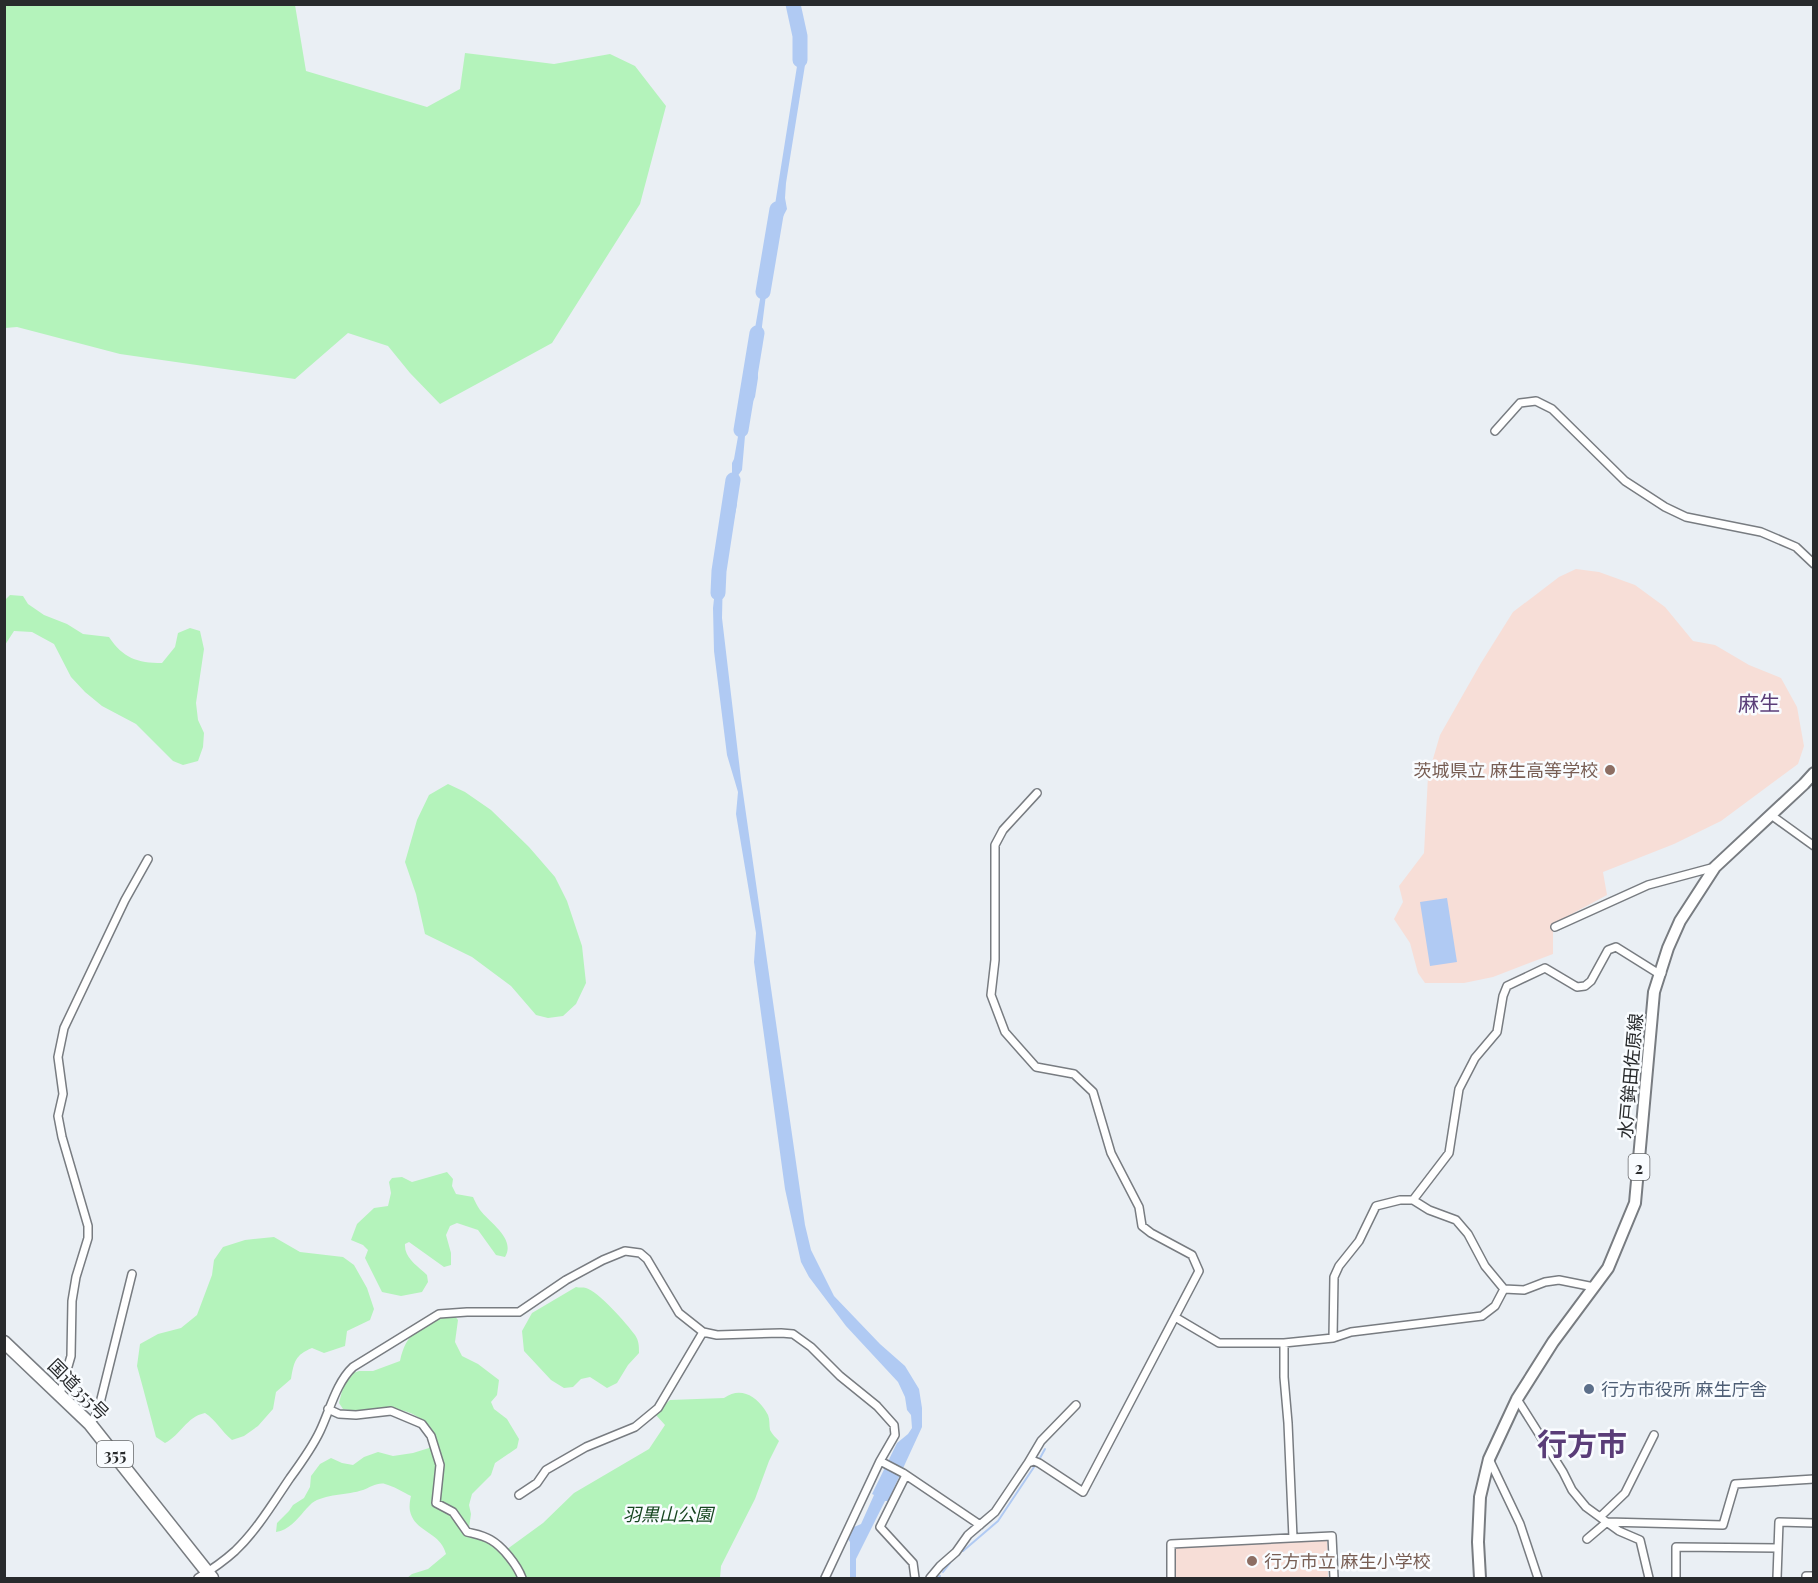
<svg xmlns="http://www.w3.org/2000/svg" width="1818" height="1583" viewBox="0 0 1818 1583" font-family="'Playfair Display','Noto Sans JP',serif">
<rect width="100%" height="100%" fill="#eaeff4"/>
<path fill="#f7ded7" d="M1576 569 1599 572 1635 585 1665 607 1693 641 1715 645 1749 665 1781 678 1797 707 1804 746 1798 764 1721 821 1674 844 1603 872 1607 895 1553 924V954L1493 977 1464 983H1425L1418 973 1410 943 1394 919 1403 902 1399 886 1424 853 1428 776 1440 735 1481 663 1513 612 1559 577Z
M1327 1539 1328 1578H1176V1543Z"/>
<path fill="#b4f3bb" d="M5 4 295 5 306 71 427 107 460 89 465 53 554 64 610 54 635 66 666 106 640 204 552 343 440 404 410 373 388 346 348 333 295 379 120 354 17 327 5 328Z
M10 595 23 596 28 604 44 615 67 624 83 634 109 637C123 658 137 663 162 663L175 647 178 633 190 628 200 631 204 649 196 703 198 720 204 733 203 747 198 761 183 765 173 761 136 724 102 706 85 692 71 677 54 644 32 632 14 631 5 645V600Z
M448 784 465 792 491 810 529 847 555 877 567 901 582 946 586 983 576 1004 563 1016 548 1018 536 1015 511 986 472 957 425 934 416 894 405 862 417 820 429 795Z
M447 1172 453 1179 452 1186 456 1194 473 1197C475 1201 477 1206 480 1210 490 1223 516 1239 505 1257L496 1255 478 1230 457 1223 450 1226 446 1235 451 1253V1265L444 1267 409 1242 405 1244C404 1258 418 1266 427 1275L428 1282 422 1292 401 1296 382 1292 365 1258 368 1250 363 1245 351 1240 357 1224 374 1208 388 1206 391 1193 389 1182 392 1178 402 1177 412 1182Z
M274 1237 300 1252 343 1257 354 1265 367 1288 374 1309 370 1320 347 1331 345 1346 324 1353 312 1348C295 1355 294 1362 291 1379L276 1392 273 1409 258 1426 244 1436 232 1440C221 1431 216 1420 205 1413 186 1417 181 1435 165 1443L156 1437 143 1388 137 1366 140 1344 158 1334 181 1328 197 1315 212 1275 214 1260 223 1247 245 1240Z
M576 1287C579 1288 583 1287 586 1288 598 1291 627 1324 635 1335 639 1341 639 1346 639 1353L628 1365 617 1383 607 1388 590 1377 581 1379 573 1387 564 1388 551 1380 524 1351 522 1331 532 1313Z
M445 1315H454L458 1320 455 1342 462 1356 478 1364 499 1380 497 1395 491 1402 494 1409 507 1419 519 1439 517 1448 495 1463 491 1475 472 1494 469 1505 471 1514 469 1528 473 1536 497 1547 503 1556 509 1557 506 1550 543 1523 574 1493 649 1449 665 1425 656 1415 661 1408 670 1400 724 1398C742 1385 759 1398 768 1415 770 1420 769 1425 770 1430 772 1434 776 1438 779 1441L769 1461 755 1499 721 1566 720 1578H407L412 1574 428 1569 446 1554C440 1531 415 1533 410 1511 409 1507 410 1500 411 1496 403 1492 393 1486 385 1484 378 1482 369 1488 363 1490 348 1495 324 1494 312 1503 301 1513 292 1530 276 1532L277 1523 289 1511 293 1505 304 1498 310 1487 311 1476 320 1464 331 1458 342 1463 353 1465 364 1457 378 1452 393 1456 413 1453 429 1448 433 1432C406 1396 380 1416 343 1409L339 1403 344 1383 350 1374 359 1371H373L400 1361C406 1332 420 1327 445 1315Z"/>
<path fill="#b0caf3" d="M801 41 803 54 802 62 805 65 786 183 785 198 787 209 778 226 775 254 768 279 759 350 757 356 758 378 755 397 747 413 742 470 737 477V504L723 573 722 618 741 779 805 1225 811 1250 834 1296 880 1344 905 1366 919 1389 922 1408V1427L888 1501H885L856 1559V1578H850V1542L848 1539 854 1527 861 1524 874 1495 872 1494 897 1443 908 1434 912 1428 911 1415 907 1410 905 1397 898 1382 846 1326 809 1277 801 1262 785 1189 754 962 756 933 736 814 738 792 727 755 714 651 713 608 716 581 731 520 730 491 732 474V463L734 459 742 414 750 401 754 388 753 340 763 282 774 246V211Z
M1447 898 1457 962 1430 966 1420 902Z"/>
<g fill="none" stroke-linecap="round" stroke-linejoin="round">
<path stroke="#b0caf3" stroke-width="2" d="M1040 1458 1045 1449
M963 1551 998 1521 1034 1467
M943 1572 950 1563
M938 1578 940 1576"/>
<path stroke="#b0caf3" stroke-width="15" d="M793 4 800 36V60
M763 292 777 209
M741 430 757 333
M718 593 719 571 733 480"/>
<defs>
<path id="street" d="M1495 431 1520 403 1536 401 1552 409 1625 481 1665 507 1686 517 1761 532 1796 547 1814 564
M1771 815 1814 846
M1555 927 1648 885 1715 867
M1413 1200 1429 1210 1456 1220 1468 1234 1485 1266 1504 1289 1524 1290 1545 1282 1559 1280 1594 1287
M1175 1317 1219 1343H1284L1333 1338 1351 1332 1482 1316 1495 1306 1504 1289
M1333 1338 1334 1277 1339 1266 1359 1241 1376 1206 1400 1200H1413L1449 1153 1459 1089 1475 1058 1497 1032 1503 996 1507 986 1545 968 1577 987 1585 986 1591 981 1608 950 1616 947 1656 972 1662 973
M1284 1343V1377L1288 1423 1293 1538
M60 1394 71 1356 72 1301 76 1277 88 1238V1226L62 1137 58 1116 63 1094 58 1057 64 1028 125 900 148 859
M1517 1399 1563 1472 1572 1490 1586 1507 1619 1531 1640 1540 1649 1578
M328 1409 339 1414 356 1415 391 1411 422 1424 431 1436 440 1465 436 1503 453 1512 467 1532C475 1534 483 1535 491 1540 503 1547 517 1565 522 1578
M90 1424 98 1411 132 1274
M1489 1459 1520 1524 1538 1578
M880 1461 903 1473 980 1525
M1028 1463 1041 1441 1076 1405
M906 1475 880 1527 913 1563 915 1578
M519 1495 537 1483 546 1470 586 1447 635 1427 658 1408 703 1332
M1600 1517 1625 1493 1654 1435
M1587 1539 1607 1522 1723 1525 1735 1484 1814 1479
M198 1578C211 1570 224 1561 235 1551 257 1530 273 1503 290 1478 301 1463 312 1448 320 1431 330 1410 336 1383 353 1367L439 1314 467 1312H519L566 1280 603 1260 625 1251 640 1253 647 1259 679 1313 703 1332 717 1335 781 1333 793 1334 811 1347 840 1376 877 1406 894 1425 895 1435 880 1461 825 1578
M930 1578 940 1566 956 1552 968 1535 995 1512 1028 1463 1034 1461 1039 1463 1083 1492 1199 1271 1192 1255 1151 1233 1142 1226 1139 1207 1111 1153 1093 1092 1074 1074 1036 1067 1005 1032 991 995 995 960V845L1003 830 1037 793
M1171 1578V1544L1332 1536 1334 1578
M1676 1578V1547L1778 1548
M1777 1578 1779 1522 1814 1523
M1806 1578V1576H1814"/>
<path id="primary" d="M1480 1578 1478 1542 1480 1497 1489 1459 1517 1399 1553 1342 1608 1268 1635 1203 1654 992 1668 948 1680 921 1715 867 1804 784 1814 773"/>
<path id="highway" d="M4 1342 90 1424 212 1578"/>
</defs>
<use href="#street" stroke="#787c81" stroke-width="10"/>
<use href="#primary" stroke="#787c81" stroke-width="14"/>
<use href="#highway" stroke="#787c81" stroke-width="15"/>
<use href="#street" stroke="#fff" stroke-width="7"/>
<use href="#primary" stroke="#fff" stroke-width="10"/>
<use href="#highway" stroke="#fff" stroke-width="12"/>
</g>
<g fill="#8d6e63" stroke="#f9fcff" stroke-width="2">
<circle cx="1610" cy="770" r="6"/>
<circle cx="1252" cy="1561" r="6"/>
</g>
<circle fill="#5c6f8a" stroke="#f9fcff" stroke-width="2" cx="1589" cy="1389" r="6"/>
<g text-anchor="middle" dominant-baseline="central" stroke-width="5" stroke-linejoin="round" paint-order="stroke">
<g fill="#f9fcff" stroke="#67696b" stroke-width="1.5">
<rect x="1628.5" y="1154" width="21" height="26" rx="4.5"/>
<rect x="97" y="1441" width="36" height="26" rx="4.5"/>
</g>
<g font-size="16" font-weight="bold" fill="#282a2c">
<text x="1639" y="1167">2</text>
<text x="115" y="1454">355</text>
</g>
<g font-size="18" fill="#785e54" stroke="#f9fcff" text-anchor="end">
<text x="1598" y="770">茨城県立 麻生高等学校</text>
<text x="1264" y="1561" text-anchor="start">行方市立 麻生小学校</text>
</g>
<g font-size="18" fill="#282a2c" stroke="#f9fcff">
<text transform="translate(1630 1076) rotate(-85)">水戸鉾田佐原線</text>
<text transform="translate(79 1389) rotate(45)">国道355号</text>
</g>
<g font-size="18" fill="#4e5e75" stroke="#f9fcff" text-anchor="start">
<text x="1601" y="1389">行方市役所 麻生庁舎</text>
</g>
<g font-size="18" font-style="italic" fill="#15451f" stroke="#f9fcff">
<text x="668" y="1514">羽黒山公園</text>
</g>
<g font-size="21" fill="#5a3d78" stroke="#f9fcff">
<text x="1759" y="702">麻生</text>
</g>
<g font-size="30" font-weight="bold" fill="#5a3d78" stroke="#f9fcff">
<text x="1582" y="1443">行方市</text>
</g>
</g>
<rect width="1818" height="1583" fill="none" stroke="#282a2c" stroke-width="12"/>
</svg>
